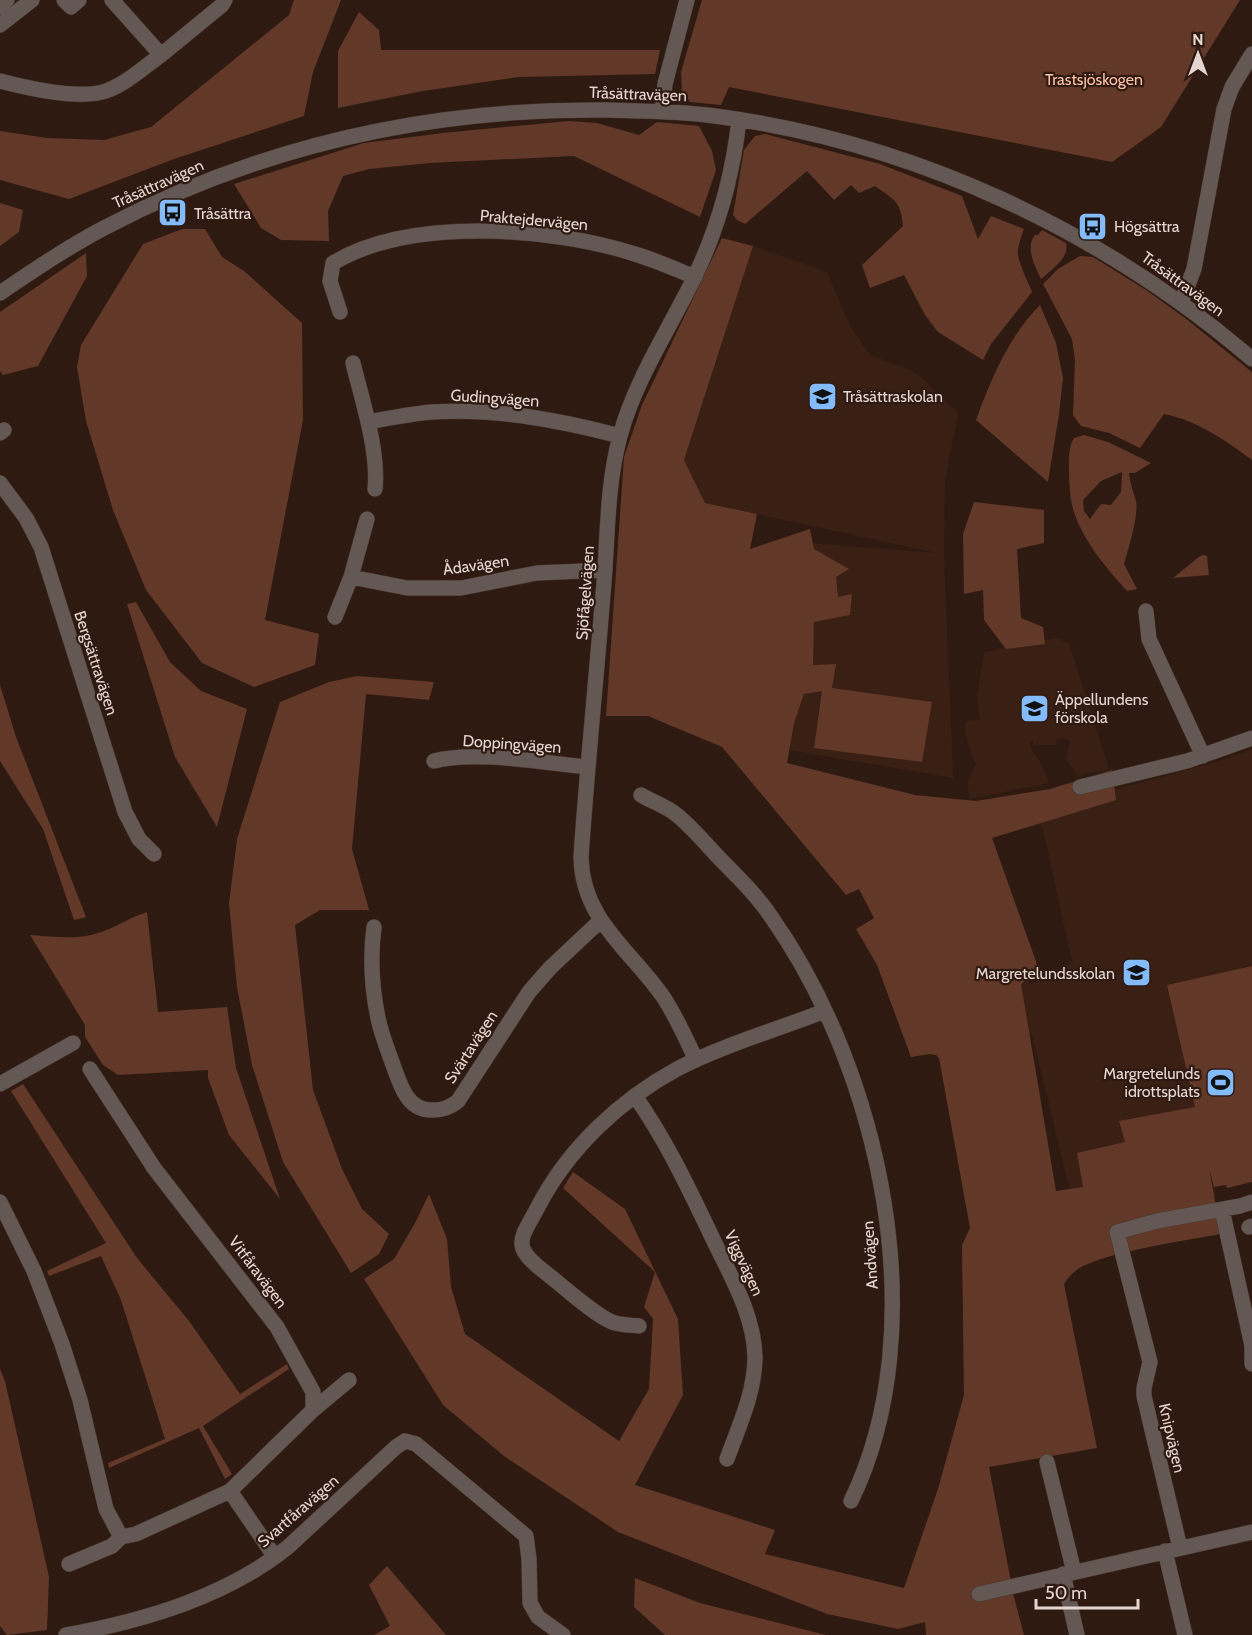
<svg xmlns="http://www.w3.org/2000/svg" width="1252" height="1635" viewBox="0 0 1252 1635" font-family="Cabin,sans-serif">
<rect width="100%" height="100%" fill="#2f1a12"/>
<path fill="#3a1f14" d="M753 246 827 272 850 326 870 355 908 369 922 378 958 413 945 481 944 554 953 778 783 749 784 541 937 553 705 503 684 460Z
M1055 638 1069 643 1109 769 1078 776 1066 759 1070 741 1064 738 1056 739V745H1033V741H1030L1031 750 1042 764 1049 783 970 799 968 789 969 778 976 764 972 757 965 731 966 721 980 720 977 696 984 652Z
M1252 749V966L1168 986 1216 1196 1070 1191 1032 1035 1026 1036 1012 986 1028 979 1030 984 1035 982 1042 976 1059 971 1072 961 1043 829 1036 821 1018 824V830L977 838 1112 788 1117 789 1223 760Z"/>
<path fill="#623828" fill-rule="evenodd" d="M294 0H341L313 72 304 116 174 159 69 199 0 180V131L47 138 104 140 151 127 289 15Z
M702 0H1240L1161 127 1112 162 729 87 721 105 690 102 682 92 681 72Z
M359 12 379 30 381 50H660L655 74 518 77 423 91 338 108V51Z
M569 121 597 123 639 135 657 122 699 126 712 151 716 170 700 217 574 156 430 163 369 169 343 176 328 211 329 241 281 240 261 228 234 184 364 143 443 133Z
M765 134 880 164 962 196 978 239 991 216 1024 229C1022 235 1019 242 1018 249 1016 259 1028 281 1032 292L991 344 983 360 938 332 925 315 904 275 870 288 862 265 903 226C901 202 895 200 875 186L859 193 851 185 834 200 807 171 745 224 737 220 733 215 744 150 755 136Z
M0 203 23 210 19 232 0 246Z
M182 229H205L222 257 244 271 302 323 303 420 265 620 319 634 315 665 254 687 202 663 146 590 113 510 86 421 77 367 81 345 143 244Z
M1042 230 1066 243C1070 258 1051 270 1041 279 1035 266 1024 246 1036 234L1037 236Z
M722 238 753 246 684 460 705 503 757 514 750 549 810 529 814 549 849 569 836 577 838 597 852 594 850 615 814 622 813 665 836 664 832 688 932 702 922 762 814 748 822 691 804 694 794 723 787 763 915 795 976 801 1050 789 1112 770 1116 800 992 838 1039 970 1021 984 1056 1191 1083 1187 1077 1153 1125 1142 1119 1121 1195 1107 1167 985 1252 966V1182L1227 1188 1226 1185 1214 1187 1209 1168 1221 1234C1190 1240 1093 1253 1073 1273 1069 1276 1067 1280 1064 1284L1097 1448 989 1467 1014 1597 1024 1635H926L925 1622 898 1629 827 1614 618 1532 504 1456 443 1405 364 1279 394 1259 415 1223 429 1194 447 1239 451 1287 465 1334 619 1441 649 1389 653 1319 644 1307 655 1272 563 1188 573 1172 625 1209 678 1319 683 1395 635 1485 775 1530 765 1554 904 1588 938 1489 964 1395 962 1245 970 1228 939 1058 936 1055 930 1054 911 1057 877 965 856 929 874 918 859 889 846 895 722 747 648 716H606L624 457 642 405Z
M86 253 87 276 38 366 3 375 0 371V312Z
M1080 256 1093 257 1146 290 1185 318 1252 372V460C1227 441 1196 420 1164 414L1140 448 1109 433 1081 426 1073 415 1075 360 1072 339 1043 284 1058 269Z
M1040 305 1056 343 1063 378 1059 414 1048 482 976 420C991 379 1009 336 1040 305Z
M1084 435 1108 442 1151 463 1135 473H1129C1130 483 1133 491 1136 501 1139 514 1128 551 1124 564L1137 589 1127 591C1108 570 1085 543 1075 515 1070 502 1069 484 1069 469 1069 458 1068 448 1074 438ZM1122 472 1121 492 1111 505 1101 504 1090 519 1084 511 1083 500 1101 481Z
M974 502 1044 510V543L1017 549 1021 618 1043 627 1045 644 1006 649 984 620 983 590 964 594 963 534Z
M1204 555 1207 556 1209 575 1173 578 1200 556Z
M136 602 170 662 201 691 247 709 217 827 175 757 127 604Z
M357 676 434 682 429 700 366 694 352 849 369 910H320L295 925 313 1090 342 1169 362 1209 389 1234 379 1254 351 1273 283 1162 252 1065 237 987 229 903 237 839 280 702 329 682Z
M0 685 16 737 86 917 74 920 43 829 0 761Z
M147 912 158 1012 227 1007 236 1068 280 1199 229 1135 208 1078V1070L118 1075 103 1065 85 1037V1025L30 935C48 936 68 939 86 936 108 933 127 918 147 912Z
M23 1084 137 1258 189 1321 240 1394 287 1364 289 1369 203 1426 232 1474 225 1479 199 1428 109 1468 108 1463 165 1439 121 1300 101 1256 49 1276 47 1271 106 1243 11 1091Z
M0 1369 5 1381 49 1577 47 1630 7 1635 0 1626Z
M387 1566 446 1635H374L390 1626 369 1585Z
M635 1578 700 1603 826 1635H665L634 1607Z"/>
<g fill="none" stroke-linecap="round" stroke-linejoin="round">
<defs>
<path id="minor" d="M64 0 71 7 79 0
M112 0 161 55 222 5 225 0
M0 7 7 0
M0 25 32 0
M0 81C27 88 79 100 106 91 126 84 144 67 161 55
M662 111 665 84 687 0
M0 293C34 270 68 247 104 228 262 145 429 108 607 110 643 111 679 111 715 116 913 142 1101 230 1252 359
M1181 303 1194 269 1224 109 1232 87 1252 54
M340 312 330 281 333 263C410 217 552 227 635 254 655 260 675 269 695 277
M353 363C362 400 379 451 375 489
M368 422C389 418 410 414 432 412 495 408 559 420 620 436
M0 433 4 430
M0 483 26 518 41 547 125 812 139 839 154 854
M351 577 407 588H461L537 573 605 570
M1146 611 1149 639 1203 756
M335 617 351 577 367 519
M434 761C475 750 544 763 587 767
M1080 787 1187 761 1252 738
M641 795C651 801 663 805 673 812 692 826 708 847 724 863 741 880 759 898 772 918 880 1072 936 1326 851 1501
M374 927C370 957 372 989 378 1018 381 1033 387 1048 392 1062 400 1083 406 1111 433 1110 443 1110 451 1107 458 1101L529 992 550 968 600 921
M696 1060C686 1039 677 1018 664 998 631 950 582 920 581 857 587 769 596 682 603 594 608 542 606 488 620 436 635 380 670 328 695 276 718 228 733 173 739 120
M90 1069 154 1168 277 1327 313 1392V1410L230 1491
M0 1084 73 1043
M635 1096C666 1140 689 1189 712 1237 730 1275 754 1314 755 1357 755 1392 739 1426 727 1459
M0 1202 34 1271 62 1344 80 1400 106 1509 121 1537 136 1534 230 1491 275 1557
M1222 1210 1246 1318 1252 1346V1364
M1249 1227 1252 1226
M639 1326C630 1325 620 1325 612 1322 593 1314 563 1286 546 1273 510 1245 520 1241 539 1205 569 1148 620 1100 677 1069 721 1046 778 1029 825 1011
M313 1410 349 1380
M1047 1462 1074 1572
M1180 1548 1144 1396V1388L1150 1362 1117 1232 1157 1221 1240 1206 1252 1202
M1165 1551 1185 1635
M69 1564 112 1546 121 1537
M1063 1574 1077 1635
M979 1594 1252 1532
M66 1635C143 1621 226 1597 288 1547L396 1447 405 1441 416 1444 526 1536 529 1559 530 1603 538 1617 563 1635"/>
</defs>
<use href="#minor" stroke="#48342d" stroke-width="16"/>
<use href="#minor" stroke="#635853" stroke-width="15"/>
</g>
<defs>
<symbol id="bus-square" viewBox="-11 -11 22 22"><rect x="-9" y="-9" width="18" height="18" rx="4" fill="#84bcfb" stroke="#2f1a12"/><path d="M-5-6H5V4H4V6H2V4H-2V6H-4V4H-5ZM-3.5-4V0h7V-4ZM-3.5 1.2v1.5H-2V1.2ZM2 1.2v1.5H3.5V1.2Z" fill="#111"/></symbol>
<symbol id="school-square" viewBox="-11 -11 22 22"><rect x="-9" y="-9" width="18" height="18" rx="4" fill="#84bcfb" stroke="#2f1a12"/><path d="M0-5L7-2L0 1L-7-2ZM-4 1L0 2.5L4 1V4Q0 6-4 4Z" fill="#111"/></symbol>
<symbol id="stadium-square" viewBox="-11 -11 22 22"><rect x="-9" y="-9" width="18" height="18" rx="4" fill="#84bcfb" stroke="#2f1a12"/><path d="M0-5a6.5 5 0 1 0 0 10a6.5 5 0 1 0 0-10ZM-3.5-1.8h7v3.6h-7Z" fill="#111"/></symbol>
</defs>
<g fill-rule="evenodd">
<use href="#bus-square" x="156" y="196" width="33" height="33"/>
<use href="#bus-square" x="1076" y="210" width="33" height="33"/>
<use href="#school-square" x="806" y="380" width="33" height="33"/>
<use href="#school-square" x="1018" y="692" width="33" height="33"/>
<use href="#school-square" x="1120" y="956" width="33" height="33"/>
<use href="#stadium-square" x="1204" y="1066" width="33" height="33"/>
</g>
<g text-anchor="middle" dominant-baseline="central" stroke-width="4.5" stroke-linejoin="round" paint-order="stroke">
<g font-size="16" fill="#fdc0a8" stroke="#2f1a12">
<text x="1094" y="79">Trastsjöskogen</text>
</g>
<g font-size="16" fill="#e5d5d0" stroke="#2f1a12">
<text transform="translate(638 94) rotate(2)">Tråsättravägen</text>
<text transform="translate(158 184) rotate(-24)">Tråsättravägen</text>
<text transform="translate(534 220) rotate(5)">Praktejdervägen</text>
<text transform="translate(1183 284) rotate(36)">Tråsättravägen</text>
<text transform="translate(495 398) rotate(4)">Gudingvägen</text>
<text transform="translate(476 565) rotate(-8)">Ådavägen</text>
<text transform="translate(585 593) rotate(-86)">Sjöfågelvägen</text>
<text transform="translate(96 663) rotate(72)">Bergsättravägen</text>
<text transform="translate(512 744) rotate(4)">Doppingvägen</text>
<text transform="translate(471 1047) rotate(-57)">Svärtavägen</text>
<text transform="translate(870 1255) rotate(-94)">Andvägen</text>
<text transform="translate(744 1263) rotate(65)">Viggvägen</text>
<text transform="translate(258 1272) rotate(53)">Vitfåravägen</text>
<text transform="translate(1172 1438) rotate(77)">Knipvägen</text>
<text transform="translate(298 1511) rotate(-41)">Svartfåravägen</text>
</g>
<g font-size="16" fill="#e5d5d0" stroke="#2f1a12" text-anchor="start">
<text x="194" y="213">Tråsättra</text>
<text x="1114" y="226">Högsättra</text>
<text x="843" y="396">Tråsättraskolan</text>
<text x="1055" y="699">Äppellundens<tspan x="1055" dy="18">förskola</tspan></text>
<text x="1115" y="973" text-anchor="end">Margretelundsskolan</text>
<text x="1200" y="1073" text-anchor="end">Margretelunds<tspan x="1200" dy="18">idrottsplats</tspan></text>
</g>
</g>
<g transform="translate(1198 54)" stroke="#2f1a12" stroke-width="4.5" paint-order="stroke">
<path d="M0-4.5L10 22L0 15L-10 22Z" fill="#e5d5d0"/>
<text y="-9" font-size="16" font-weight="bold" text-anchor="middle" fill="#e5d5d0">N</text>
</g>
<path d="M1036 1599v9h102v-9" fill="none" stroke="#e5d5d0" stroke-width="3"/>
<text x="1045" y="1599" font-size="18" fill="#e5d5d0" stroke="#2f1a12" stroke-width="4.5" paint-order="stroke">50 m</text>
</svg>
